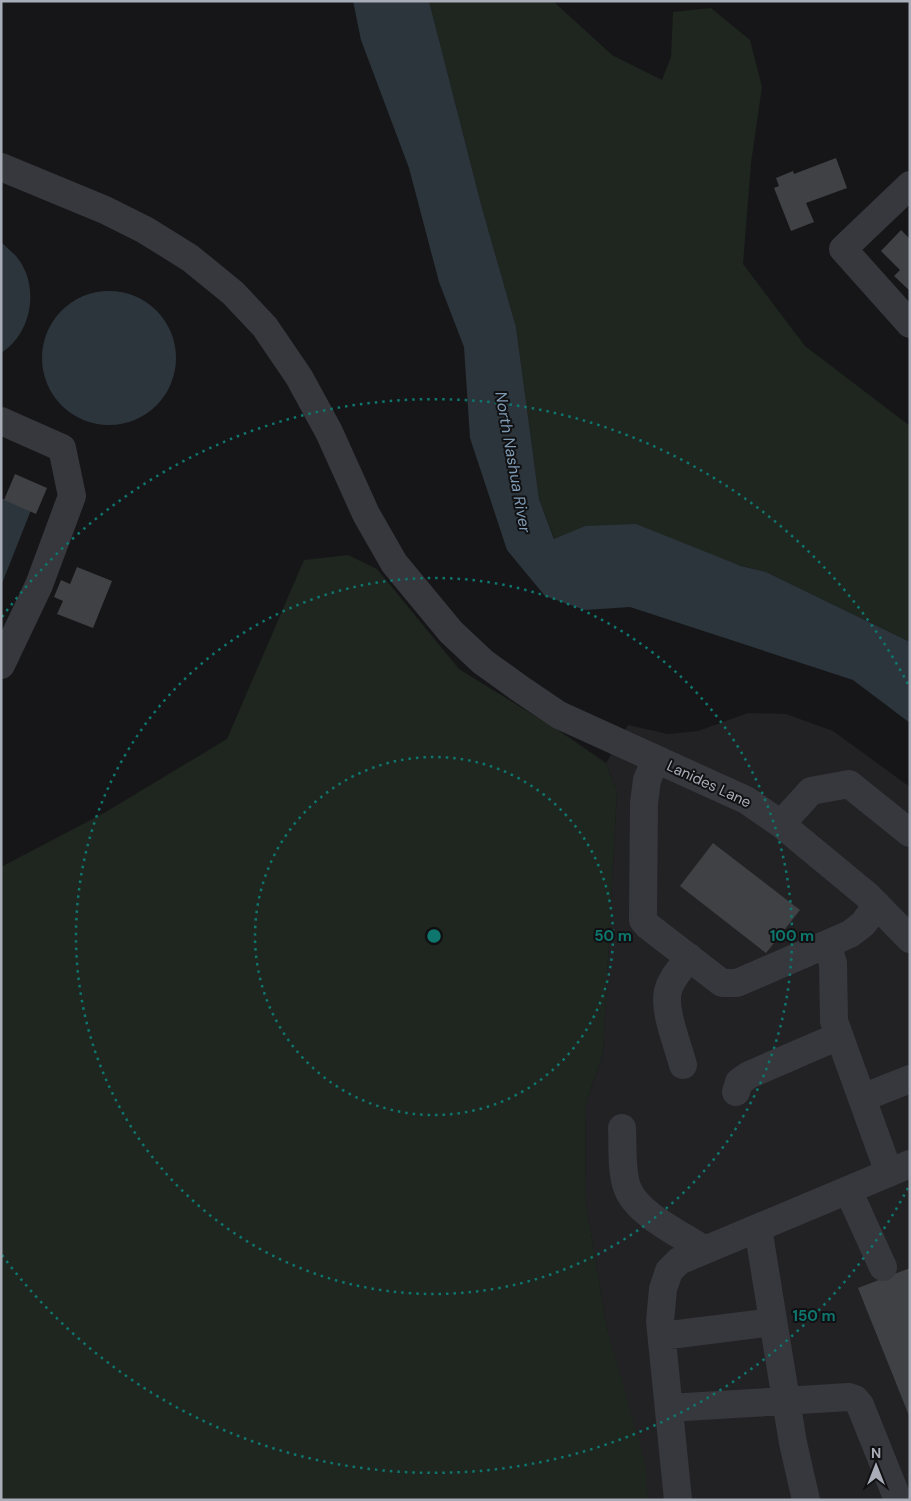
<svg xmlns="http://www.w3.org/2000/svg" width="911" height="1501" viewBox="0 0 911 1501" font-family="'DM Sans',sans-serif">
<rect width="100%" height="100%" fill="#161618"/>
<path fill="#222225" d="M748 713 786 714 833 731 910 787V1500H648L607 1328 586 1203 585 1106 603 1053 617 791 606 763 628 725 668 734 698 731Z"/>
<path fill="#1e261f" d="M429 1H553L612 55 662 80 671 57 673 12 711 8 750 40 762 87 751 163 743 264 805 346 910 426V642L766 572 585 526 555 540 539 499 516 327 482 208Z
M348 555 377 569 459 669 558 730 606 763 617 791 603 1053 585 1106 586 1203 607 1328 645 1462 648 1500H1V867L104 813 227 739 304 560Z"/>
<path fill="#2c353c" d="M353 1H429L482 208 516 327 539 499 554 539 585 526 636 524 741 566 766 572 910 642V723L853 680 630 607 585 610 545 596 507 550 470 438 464 347 439 282 409 168 361 40Z
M1 242C6 247 11 251 16 256 40 284 33 333 1 353Z
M42 358a67 67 0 1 1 134 0a67 67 0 1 1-134 0Z
M1 498 31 510 1 586Z"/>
<path fill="#404145" d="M836 158 847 188 806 203 814 222 791 231 774 188 779 186 776 178 793 171 794 174Z
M901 230 910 239V291L894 276 900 270 881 251Z
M15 474 47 488 36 514 4 500Z
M77 567 112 581 93 628 57 614 63 601 54 597 61 580 70 584Z
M713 843 800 910 766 953 680 886Z
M910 1268V1418L858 1288Z"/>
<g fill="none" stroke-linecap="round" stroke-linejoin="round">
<path stroke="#37383d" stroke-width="28" d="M1 167 105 210 145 230 190 258 233 293 265 327 299 377 329 432 366 514 394 563 451 632 483 662 522 690 559 715 746 800 781 824 868 896 910 939
M910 185 843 249 910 324
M1 421 62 448 72 496 39 585 1 665
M656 759 647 780 644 803 643 920 648 926 722 983H737L850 934 863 924 877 905
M781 824 811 791 849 784 910 833
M827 944 833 963 834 1021 889 1173
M683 1065C678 1045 663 1010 668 991 671 978 682 968 689 957
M736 1092 739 1082 749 1075 839 1036
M862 1098 910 1079
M622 1128C623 1145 621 1171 627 1187 636 1214 682 1235 705 1250
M848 1190 883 1267
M758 1228 793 1443 806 1500
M662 1336 773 1322
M669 1408 849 1397 855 1399 860 1405 898 1500
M678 1500 660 1321 663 1289 669 1271 679 1261 910 1164"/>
</g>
<g fill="none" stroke="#0f766e" stroke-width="2.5" stroke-dasharray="2.5 5">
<circle cx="434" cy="936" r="179"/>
<circle cx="434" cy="936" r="358"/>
<path d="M908 1188A537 537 0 0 1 2 1255M2 617A537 537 0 0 1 908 684"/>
</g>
<g text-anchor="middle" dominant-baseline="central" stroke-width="4" stroke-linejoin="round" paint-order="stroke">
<g font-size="15" fill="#a8adb8" stroke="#111113">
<text transform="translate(709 784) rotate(25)">Lanides Lane</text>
</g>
<g font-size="16" font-style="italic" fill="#7f9bb3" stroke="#111113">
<text transform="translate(513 462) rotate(80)">North Nashua River</text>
</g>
</g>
<circle cx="434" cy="936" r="8" fill="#0f766e" stroke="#111113" stroke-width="2.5"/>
<g font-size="15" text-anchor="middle" font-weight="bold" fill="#0f766e" stroke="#111113" stroke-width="4" stroke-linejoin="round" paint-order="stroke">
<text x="613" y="941">50 m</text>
<text x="792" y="941">100 m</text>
<text x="814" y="1321">150 m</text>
</g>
<rect width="911" height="1501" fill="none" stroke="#a8adb8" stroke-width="5"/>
<g transform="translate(876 1466)" stroke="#111113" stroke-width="4" paint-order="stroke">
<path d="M0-4L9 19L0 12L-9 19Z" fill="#a8adb8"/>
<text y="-8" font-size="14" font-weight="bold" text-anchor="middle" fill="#a8adb8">N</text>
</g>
</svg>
